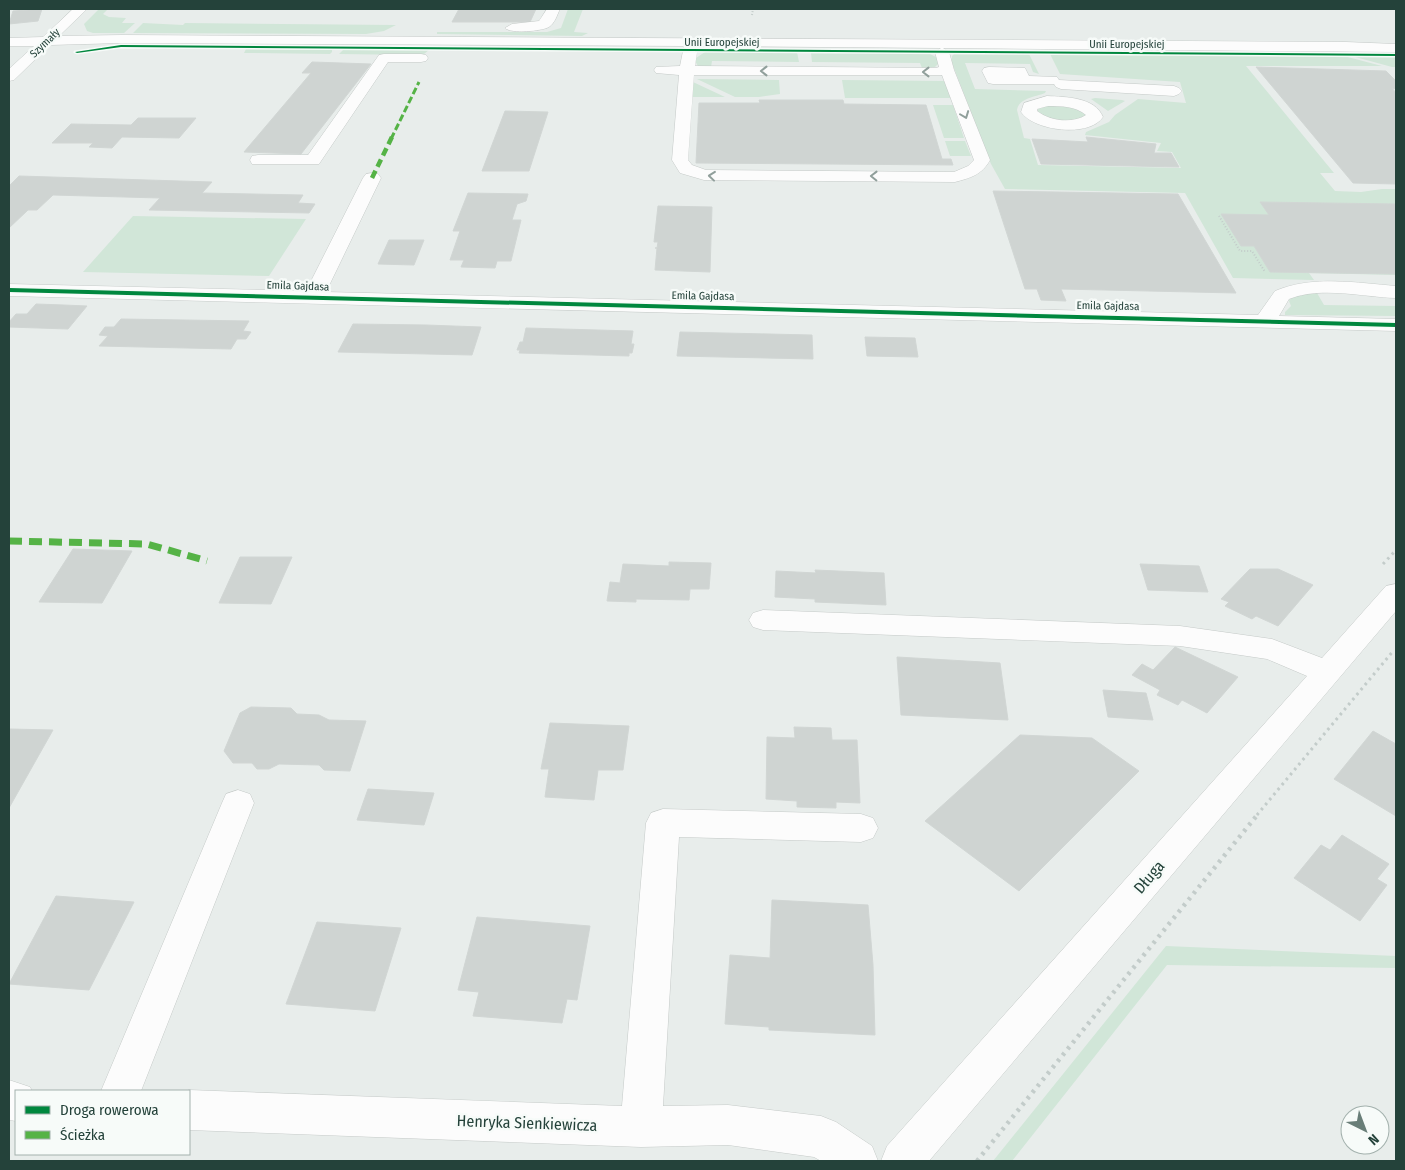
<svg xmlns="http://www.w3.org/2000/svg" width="1405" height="1170" viewBox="0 0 1405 1170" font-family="'Fira Sans Condensed',sans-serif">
<rect width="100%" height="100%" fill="#e8edeb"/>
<path fill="#d1e6d8" d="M99 9H108L103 14 109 17 126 18 122 23H135L124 33H93L87 31 84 24Z
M568 9H583L574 32 588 33 582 36 437 34V32H547L561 28Z
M143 23 183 25 185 23 396 25 384 31 366 34 133 33Z
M246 49 332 50V52L330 54 247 53H244Z
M344 49 429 50 424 54 416 55 339 54Z
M705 52H797L799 62 712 61 711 67 698 66 695 61 696 58Z
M811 53H928L936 57 939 63 935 67 922 68 920 63 812 62Z
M955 53 1029 54 1039 74 1033 72 1030 64 965 63 975 89 1046 91 1045 93C1035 97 1019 98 1017 110L1024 138 1030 139 1038 165 1181 168 1172 152 1157 151 1161 143 1085 135 1086 132 1109 122 1115 115 1138 99 1186 103 1180 82 1060 74 1050 54 1340 55 1382 66H1246L1334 173H1320L1335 191 1361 192 1382 189H1396V275L1309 273 1314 280 1233 278 1185 193 1005 189 991 164 952 63V56Z
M1348 55 1396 57V67H1392Z
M697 79 779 80 780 94 759 97H735Z
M842 80 945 81 951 98H845Z
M693 82 725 97H692Z
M1095 98 1122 100 1125 101 1108 111 1091 99Z
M933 105H953L964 138H944Z
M1047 105H1067L1087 114 1086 116C1072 126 1050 121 1038 112V109Z
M945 141H965L971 156H950Z
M133 216 306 219 269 276 83 272Z
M1302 293H1317L1324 305 1396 306V316L1285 315V312L1291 306 1289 301 1291 298Z
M1166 946 1396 956V968L1167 965 1012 1161H993Z"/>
<path fill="#cfd4d2" stroke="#d1d6d4" d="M42 9 38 21 9 24 13 11Z
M459 9H536L530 22H452Z
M312 62 371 64 301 154 244 152 311 73H302Z
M1256 67 1386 71 1396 81V89L1392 88 1396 93V184L1353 183Z
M759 100H843L844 104 926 105 942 159H951L953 165 696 163 699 103H760Z
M505 111 548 112 529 171H482Z
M138 118H196L179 138 122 137 112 148 89 147 93 143H52L71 124 131 125Z
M1086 137 1156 144 1154 153H1171L1179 167 1041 164 1032 139 1088 142Z
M19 176 212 182 202 193 303 195 298 203 315 204 309 213 149 210 160 198 53 195 37 210H28L9 228V186Z
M993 191 1178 194 1236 293 1061 289 1066 301 1041 300 1037 289H1025Z
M468 193 528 194 526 201 517 204 512 220H521L511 261H497L495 268 461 267 464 260H450L460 231H453Z
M1260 202 1396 204V274L1270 272 1254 246H1241L1221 214 1269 215Z
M658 206 712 207 710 272 655 270 657 248H655H657L658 242H654Z
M389 240H424L414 265 378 264Z
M36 304 64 305 87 306 68 329 9 327V322L16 314H27Z
M121 319 249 321 243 331 251 332 246 339H237L231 349 99 346 108 336 99 335 105 327H114Z
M353 324 426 325 481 327 472 355 338 352Z
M526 328 633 331 631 344H634L632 353H629V356L519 353 520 350H517L520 342H523Z
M680 332 812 335 813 359 677 356Z
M865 337 915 338 918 357 867 356Z
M73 549 132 551 102 603 39 602Z
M240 557H292L271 604 219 603Z
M669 562 711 563 709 589H690L689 600 636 599V602L607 601 610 582 620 583 623 564 669 566Z
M1140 564 1199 566 1208 592 1148 590Z
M1250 569H1278L1313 585 1278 626 1256 616 1252 619 1225 606 1229 602 1221 599Z
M815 570 884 573 886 605 815 602V599L775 597 776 571 816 573Z
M1175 647 1238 677 1207 713 1182 700 1178 705 1157 695 1160 690 1132 675 1142 664 1153 670Z
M897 657 1000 663 1008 720 901 715Z
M1103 690 1146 693 1153 720 1108 717Z
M251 707 291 708 297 714 319 715 329 720 366 721 350 771 324 770 319 765 279 764 269 769H257L252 763H233L224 751 240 713Z
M550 723 629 726 623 770H598L594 800 545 797 549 769H541Z
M794 727 831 728 832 740H857L860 803 836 802V808L797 807V801L766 799 767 737 795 738Z
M9 729 53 730 9 808Z
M1373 731 1396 744V816L1334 779Z
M1020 735 1092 738 1139 771 1019 891 925 821Z
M368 789 434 793 424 825 357 820Z
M1342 835 1389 864 1377 879 1387 885 1360 921 1294 878 1321 845 1330 850Z
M56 896 134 902 89 990 9 984Z
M772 900 868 905 873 965 875 1035 769 1030V1027L725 1024 730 955 770 958Z
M477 917 590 926 577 1000 567 999 562 1023 473 1016 479 992 458 990Z
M317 922 401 928 375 1011 286 1004Z"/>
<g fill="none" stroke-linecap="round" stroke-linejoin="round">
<defs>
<path id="minor" d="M73 9H87L59 36 122 35 1346 42 1396 44V52L943 48 949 52 954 70 990 160C982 175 970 178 955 182L704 180 680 173 672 160 679 75 656 73 654 70 656 67 680 66 684 46 122 43 50 45 14 80 9 81V69L34 46H9V38L43 37ZM698 46 941 48 935 52 939 67 936 68 695 66ZM694 75H942L974 160 968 166 954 172 706 170 692 165 688 160Z
M547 9H560C557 15 555 23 549 27 542 31 511 34 505 28L512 24 539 21Z
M384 54H421L426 55 428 58 426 61 421 62H388L319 164H252L250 160 252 156 258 155H308L379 55Z
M989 67 1025 68 1029 76 1057 77 1059 80 1174 86 1179 88 1182 91 1179 94 1174 96 1061 89 1056 87 1054 84H993L988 83 982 71 984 68Z
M1047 96C1066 97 1095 97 1103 117 1089 138 1034 131 1021 112L1024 103ZM1048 106C1062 106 1075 106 1086 115 1072 124 1050 121 1037 111V109Z
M372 173 378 174 381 178 326 292 1258 315 1275 291C1313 275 1357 283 1396 286V298C1363 297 1321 286 1289 299L1279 316 1396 319V331L9 296V284L306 291 363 178 366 174Z
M1396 584V611L929 1161H881L887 1146 1307 676 1267 659 1180 646 763 630 753 627 749 620 753 613 763 610 1180 626 1272 639 1322 658 1386 586Z
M238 790 250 794 254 803 141 1091H101L222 803 226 794Z
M663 809 861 814 873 818 878 828 873 838 861 842 679 837 663 1106 728 1105 821 1116 836 1122 872 1146 878 1161H821L814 1157 728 1145 641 1147 189 1130V1091H186L189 1090 622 1106 646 823 651 813Z
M9 1080 30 1087 32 1091H16V1121L9 1120Z"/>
</defs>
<use href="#minor" stroke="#c5cac8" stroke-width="1"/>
<path stroke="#c3ccca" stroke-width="2" stroke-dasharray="1 2" stroke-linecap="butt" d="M752 15 753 9
M1219 216 1240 251H1252L1265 272"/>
<path stroke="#c3ccca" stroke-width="3" stroke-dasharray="2.5 4" stroke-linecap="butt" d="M1383 564 1396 550
M1257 815 1394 650"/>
<path stroke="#c3ccca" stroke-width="4.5" stroke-dasharray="3 5" stroke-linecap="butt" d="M977 1161 1258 814"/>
<use href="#minor" fill="#fcfcfc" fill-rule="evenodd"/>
<path stroke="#55b346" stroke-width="3" stroke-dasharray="7 3" stroke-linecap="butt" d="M391 139 419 82"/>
<path stroke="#55b346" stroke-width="4.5" stroke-dasharray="8 4.5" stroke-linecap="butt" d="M372 178 392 137"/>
<path stroke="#55b346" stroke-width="7" stroke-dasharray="13 7" stroke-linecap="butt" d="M9 541 147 544 207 561"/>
<defs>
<path id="cycleway" d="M121 45 1396 54V56L121 47 77 53 75 52Z
M9 288 1396 323V327L9 292Z"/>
</defs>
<use href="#cycleway" stroke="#f7fbf9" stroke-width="3"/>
<use href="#cycleway" fill="#00873e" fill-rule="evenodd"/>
</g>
<defs><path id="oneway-chevron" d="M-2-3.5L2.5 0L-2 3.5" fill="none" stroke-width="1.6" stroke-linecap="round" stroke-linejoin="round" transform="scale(1.25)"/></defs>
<g stroke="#909f9b">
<use href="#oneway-chevron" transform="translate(764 71) rotate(-180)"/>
<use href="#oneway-chevron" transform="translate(926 72) rotate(-180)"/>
<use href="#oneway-chevron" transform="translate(965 115) rotate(69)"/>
<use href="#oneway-chevron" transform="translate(712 176) rotate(-174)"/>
<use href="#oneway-chevron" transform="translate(874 176) rotate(-179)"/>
</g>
<g text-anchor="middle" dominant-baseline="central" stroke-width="5" stroke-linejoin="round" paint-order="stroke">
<g font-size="11" fill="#24423a" stroke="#f7fbf9">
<text x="722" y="42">Unii Europejskiej</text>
<text transform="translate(45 43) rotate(-44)">Szymały</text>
<text x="1127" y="44">Unii Europejskiej</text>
<text transform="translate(298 286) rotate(2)">Emila Gajdasa</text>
<text transform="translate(703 296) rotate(1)">Emila Gajdasa</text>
<text transform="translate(1108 306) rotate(1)">Emila Gajdasa</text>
</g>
<g font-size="16" fill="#24423a" stroke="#f7fbf9">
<text transform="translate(1149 877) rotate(-49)">Długa</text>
<text transform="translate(527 1123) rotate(2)">Henryka Sienkiewicza</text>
</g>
</g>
<rect width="1405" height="1170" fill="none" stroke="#24423a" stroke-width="20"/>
<rect x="15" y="1090" width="175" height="65" fill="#f7fbf9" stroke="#a3b1ad"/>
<rect x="25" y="1106" width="25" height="8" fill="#00873e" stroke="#a3b1ad"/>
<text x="60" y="1115" font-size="15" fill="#24423a">Droga rowerowa</text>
<rect x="25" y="1131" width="25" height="8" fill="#55b346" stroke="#a3b1ad"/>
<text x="60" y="1140" font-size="15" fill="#24423a">Ścieżka</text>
<g transform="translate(1365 1130) rotate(138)"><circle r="24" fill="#f7fbf9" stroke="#a3b1ad"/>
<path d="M0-4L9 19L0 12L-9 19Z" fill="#697e78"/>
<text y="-8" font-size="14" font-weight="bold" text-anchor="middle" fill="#24423a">N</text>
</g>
</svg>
